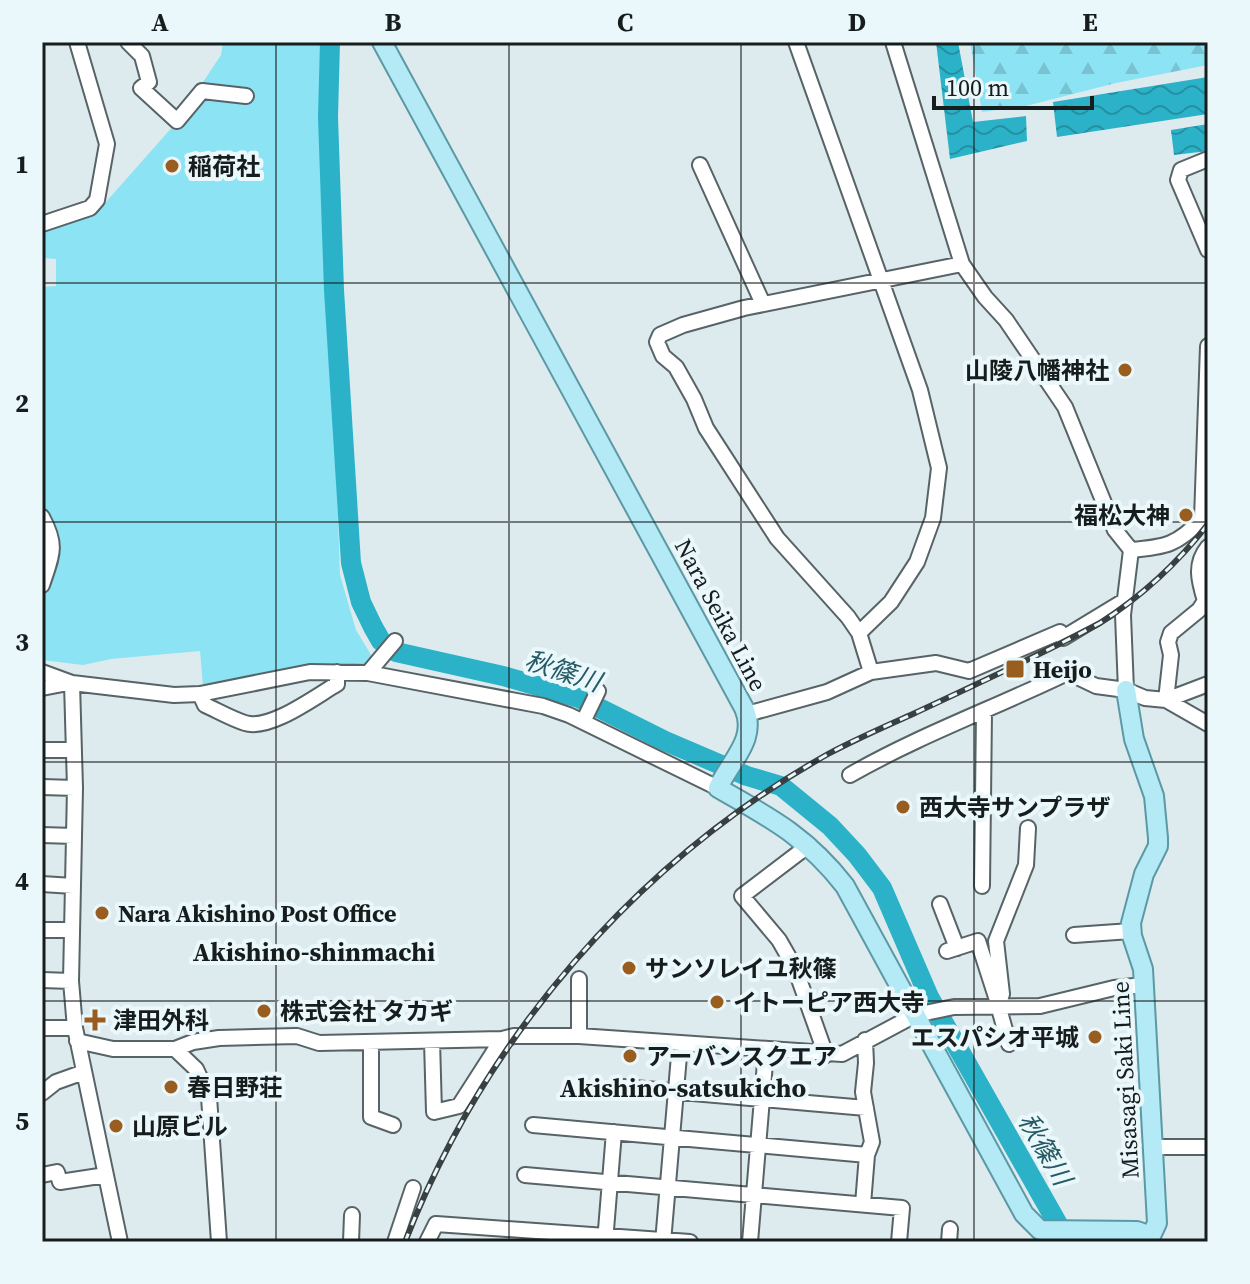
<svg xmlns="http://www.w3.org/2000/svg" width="1250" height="1284" viewBox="0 0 1250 1284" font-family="'Source Serif 4','Noto Sans JP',serif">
<defs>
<pattern id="forest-firs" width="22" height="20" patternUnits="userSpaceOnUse" patternTransform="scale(2)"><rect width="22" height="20" fill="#8ce3f4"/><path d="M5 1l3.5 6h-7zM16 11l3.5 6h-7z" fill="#78c2d1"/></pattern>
<pattern id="water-waves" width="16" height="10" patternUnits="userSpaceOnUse" patternTransform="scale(2)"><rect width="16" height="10" fill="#2bb2c8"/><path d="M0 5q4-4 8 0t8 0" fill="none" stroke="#2490a2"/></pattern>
</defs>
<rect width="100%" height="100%" fill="#ddebee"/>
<path fill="url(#forest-firs)" d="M970 42H1208V65L1116 83 1026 106 982 112Z"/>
<path fill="#8ce3f4" d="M223 42H325L324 86 340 575 356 630 373 658 368 668 203 687 200 651 111 659 83 665 42 660V594L58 551 55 532 42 508V287L56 286V259L42 258 44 231 97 212 175 124 221 55Z"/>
<path fill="url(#water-waves)" d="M936 42H958L973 122 1026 116 1027 141 950 159Z
M1208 77V114L1057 137 1053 102Z
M1208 124V151L1174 155 1171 130Z"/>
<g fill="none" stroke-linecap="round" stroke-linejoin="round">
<path stroke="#2bb2c8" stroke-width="20" d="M330 42 328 117 334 290 351 563 361 602 373 627 381 641 396 652 503 676 579 698 665 741 747 776 781 786 830 826 857 855 882 888 929 997 1068 1242"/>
<defs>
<path id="minor" d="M128 42 142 56 149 82 141 88 177 121 202 91 246 96
M796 42 920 390 939 468 933 518 917 562 891 602 859 633
M893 42 962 264 985 297 1006 320 1065 407 1115 530 1131 550 1123 615 1126 690
M1208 159 1181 170 1178 180 1208 250
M700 165 763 304
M42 224 90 208 97 200 107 144 77 42
M42 517C58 546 52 555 42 585
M1208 547C1194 564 1199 581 1205 601L1199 610 1171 633 1168 642 1171 655 1166 700 1208 724
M1131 550C1166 547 1177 545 1202 519L1208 346
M42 672 72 683 174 695 200 694 310 672 368 673 543 706 569 715 718 788
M871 672 859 633 848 617 777 538 706 428 694 399 676 367 663 356 657 342 660 335 683 325 744 308 962 264
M368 673 395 641
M72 683 75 788 71 981 75 1028 120 1242
M42 688 68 683
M200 694 205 705C218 711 232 719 245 723 270 731 316 696 337 684V672
M747 714 827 692 871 672 936 663 969 671 1060 632 1063 638 1124 601
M583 722 598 691
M42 750H74
M850 775C918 736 992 709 1063 675H1073L1096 686 1126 690 1145 698 1166 700 1208 684
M42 787 75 788
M42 835 74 836
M809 845 742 896 779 940 795 968 826 1055
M42 884 73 886
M982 886 984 712
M940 904 957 948
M42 930H72
M1074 935 1131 931
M947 951 978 941 996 997
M42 980 71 981
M42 1028H75
M579 1036V979
M77 1041 113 1049H175L196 1069 209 1097 219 1242
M432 1041 434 1112 459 1106 502 1039
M371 1042V1117L393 1125
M1009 1044 998 1005 1002 994 996 941 1026 865 1028 828
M175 1049 193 1042 219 1038 297 1036 319 1043 502 1039 514 1036H579L842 1054 915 1015 954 1007 1040 1006 1114 988 1144 985
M623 1087 866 1108
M42 1093 56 1082 84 1072
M533 1125 867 1155
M1153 1147H1208
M42 1175 57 1172 60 1182 106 1175
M525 1175 902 1208 899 1242
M863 1204 867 1155 872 1142 863 1092 866 1063 865 1040
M351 1242 352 1215
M395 1242 413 1188
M427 1242 436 1224 690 1242
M605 1242 614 1132
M663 1242 680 1044
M750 1242 766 1051
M949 1242 950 1229"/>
<path id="major" d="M382 42 744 708C758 739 730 761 718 788 771 818 807 837 845 886L1024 1214 1040 1230 1137 1231 1151 1236
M1126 690 1134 739 1154 796 1158 838V846L1144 874 1131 923 1132 936 1143 969 1157 1223 1151 1236"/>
</defs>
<use href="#minor" stroke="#576366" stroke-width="18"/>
<use href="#major" stroke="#5b99a5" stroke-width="22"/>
<use href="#minor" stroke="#fff" stroke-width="14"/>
<use href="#major" stroke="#b3eaf5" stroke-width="18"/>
<defs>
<path id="rail" d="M405 1242C485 1037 636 862 828 754 856 739 886 726 915 713 977 684 1040 655 1100 623 1142 596 1177 564 1208 524"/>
</defs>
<use href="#rail" stroke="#394041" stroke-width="6"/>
<use href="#rail" stroke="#eaf8fb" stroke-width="3" stroke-dasharray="9" stroke-linecap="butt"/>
</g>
<path fill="none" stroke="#171c1d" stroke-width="2" stroke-opacity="0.55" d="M276 42V1242M509 42V1242M741 42V1242M974 42V1242M42 283H1208M42 522H1208M42 762H1208M42 1001H1208"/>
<g fill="#995d1f" stroke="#eaf8fb" stroke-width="3">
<circle cx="172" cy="166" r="8"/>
<circle cx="1125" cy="370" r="8"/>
<circle cx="1186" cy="515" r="8"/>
<rect x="1005" y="659" width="20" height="20" rx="4"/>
<circle cx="903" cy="807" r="8"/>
<circle cx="102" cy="913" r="8"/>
<circle cx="629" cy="968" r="8"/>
<circle cx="717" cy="1002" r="8"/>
<circle cx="264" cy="1011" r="8"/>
<path d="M91 1008h8v8h8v8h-8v8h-8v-8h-8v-8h8z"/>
<circle cx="1095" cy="1037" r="8"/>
<circle cx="630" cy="1056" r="8"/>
<circle cx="171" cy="1087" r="8"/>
<circle cx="116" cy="1126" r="8"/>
</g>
<g text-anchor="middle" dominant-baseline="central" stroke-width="8" stroke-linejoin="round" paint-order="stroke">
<g font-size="24" font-weight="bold" fill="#171c1d" stroke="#eaf8fb" text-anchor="start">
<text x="188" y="166">稲荷社</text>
<text x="1109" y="370" text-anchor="end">山陵八幡神社</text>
<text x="1170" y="515" text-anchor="end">福松大神</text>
<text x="1033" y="669">Heijo</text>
<text x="919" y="807">西大寺サンプラザ</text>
<text x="118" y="913">Nara Akishino Post Office</text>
<text x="645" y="968">サンソレイユ秋篠</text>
<text x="733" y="1002">イトーピア西大寺</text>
<text x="280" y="1011">株式会社 タカギ</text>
<text x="113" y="1020">津田外科</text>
<text x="1079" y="1037" text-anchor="end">エスパシオ平城</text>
<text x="646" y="1056">アーバンスクエア</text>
<text x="187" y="1087">春日野荘</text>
<text x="132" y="1126">山原ビル</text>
</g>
<g font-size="24" fill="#171c1d" stroke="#eaf8fb">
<text transform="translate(721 615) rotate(62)">Nara Seika Line</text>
<text transform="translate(1125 1080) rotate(-93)">Misasagi Saki Line</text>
</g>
<g font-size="26" font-style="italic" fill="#265a64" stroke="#eaf8fb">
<text transform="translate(563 671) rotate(18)">秋篠川</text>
<text transform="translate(1045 1149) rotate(60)">秋篠川</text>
</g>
<g font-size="26" font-weight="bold" fill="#171c1d" stroke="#eaf8fb">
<text x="314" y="952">Akishino-shinmachi</text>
<text x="683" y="1088">Akishino-satsukicho</text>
</g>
</g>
<rect width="1250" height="1284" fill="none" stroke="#eaf8fb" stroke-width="88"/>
<path d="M934 96v12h158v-12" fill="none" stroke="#171c1d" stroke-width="4"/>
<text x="946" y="96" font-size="24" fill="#171c1d" stroke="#eaf8fb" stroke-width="6" paint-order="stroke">100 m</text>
<rect x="44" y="44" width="1162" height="1196" fill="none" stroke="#171c1d" stroke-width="3"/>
<g font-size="26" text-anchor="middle" font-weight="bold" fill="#171c1d">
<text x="160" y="31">A</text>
<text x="393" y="31">B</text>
<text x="625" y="31">C</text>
<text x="857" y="31">D</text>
<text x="1090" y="31">E</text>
<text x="22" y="173">1</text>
<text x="22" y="412">2</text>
<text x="22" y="651">3</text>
<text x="22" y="890">4</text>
<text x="22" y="1130">5</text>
</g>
</svg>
